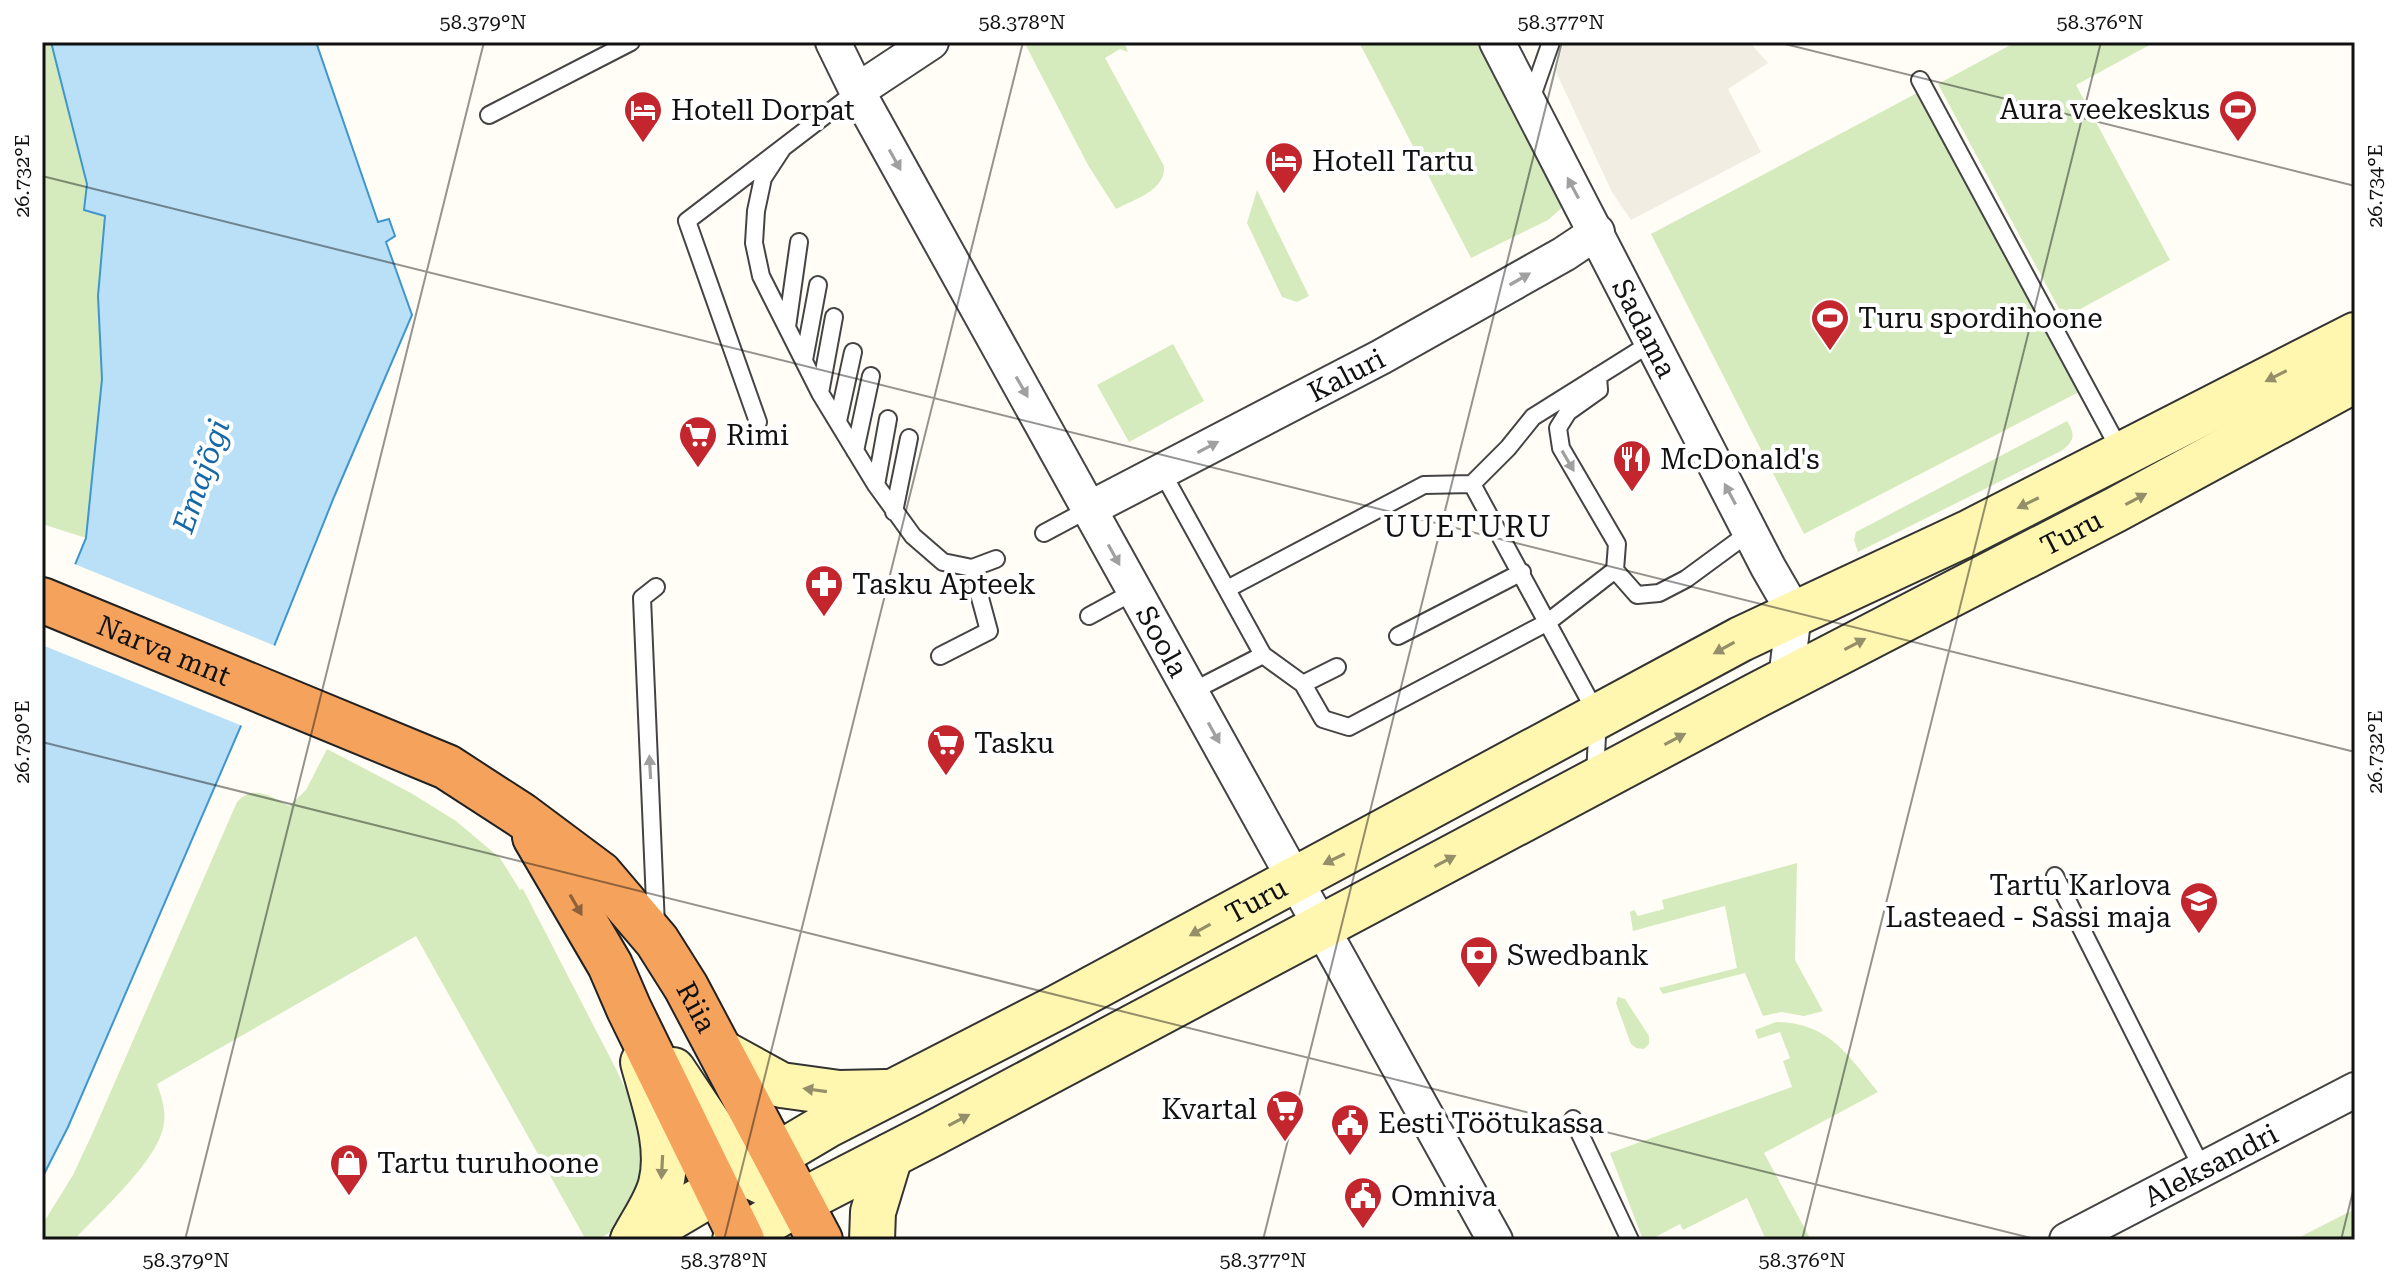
<svg xmlns="http://www.w3.org/2000/svg" width="2397" height="1282" viewBox="0 0 2397 1282" font-family="'Roboto Serif',serif">
<rect width="100%" height="100%" fill="#fffdf5"/>
<path fill="#d5ebbd" d="M42 42H51L87 184 84 210 105 216 98 296 102 379 86 538 42 524Z
M1024 42H1124L1128 52 1120 49 1105 58 1164 166C1166 190 1135 199 1116 209L1088 165Z
M1359 42H1480L1564 206 1548 220 1471 258Z
M2016 42H2155L2076 85 2170 260 2064 318 1938 84Z
M1919 92 2079 392 1804 534 1651 234Z
M1257 190 1309 296 1297 302 1282 297 1247 223Z
M1173 344 1204 401 1129 442 1097 385Z
M2067 421C2076 435 2074 442 2061 451L1858 552 1854 540 1856 532Z
M327 749 411 793 456 821 500 858 520 890 523 889 617 1071 633 1105 651 1162C637 1192 625 1240 586 1240L416 936 157 1084C162 1098 167 1113 163 1128 156 1162 99 1213 74 1240H42V1225L73 1175 94 1130 237 802C253 784 270 796 289 806L306 790Z
M1797 863 1795 960 1823 1011 1804 1016 1781 1012 1763 1016 1745 973 1663 994 1659 988 1737 968 1725 906 1633 931 1630 912 1634 910 1638 916 1664 909 1662 900Z
M1618 997 1625 999 1649 1036V1044L1644 1049 1636 1048 1631 1044 1616 1003Z
M1776 1022C1828 1022 1848 1055 1878 1092L1764 1153 1811 1240H1766L1747 1198 1683 1230 1680 1224 1650 1240H1643L1610 1153 1792 1087 1783 1061 1790 1058 1780 1032 1758 1039 1755 1030Z
M2355 1209V1240H2294Z"/>
<path fill="#f1ede2" d="M1564 42H1749L1768 63 1728 89 1761 152 1631 220 1612 192 1556 72Z"/>
<path fill="#b9e0f7" stroke="#3f96cf" stroke-width="2" d="M51 42H316L378 222 389 219 395 236 386 242 412 315 334 497 256 691 68 1127 42 1178V645L86 538 102 379 98 296 105 216 84 210 87 184Z"/>
<path fill="#fffdf5" d="M72 563 278 647 245 727 42 645V635Z"/>
<g fill="none" stroke-linecap="round" stroke-linejoin="round">
<defs>
<path id="lane" d="M1920 80 2121 452
M1530 102 1551 42
M489 115 631 42
M782 149 763 178 756 211 754 243 761 276 820 393 876 485 913 536 943 562 972 568 996 559
M787 327 799 242
M804 360 818 285
M1598 376 1599 390 1568 412 1558 428 1561 448 1617 544 1615 570 1637 595 1659 593 1686 579 1750 532
M820 393 834 317
M838 421 853 352
M758 422 687 221 857 91
M855 451 871 376
M1162 472 1263 655 1303 684 1323 719 1349 727 1548 622 1615 570
M1472 484 1508 448 1533 417 1651 343
M876 485 888 419
M894 512 909 438
M1044 533 1089 509
M656 587 642 598 656 926
M1227 589 1424 485 1472 484 1598 716 1595 776
M1089 616 1135 591
M1398 636 1522 572
M940 656 989 631 972 568
M1303 684 1337 667
M1191 692 1263 655
M2055 876 2203 1170
M1573 1119 1630 1240"/>
<g id="street">
<path id="s1" d="M833 42 857 91 1495 1240"/>
<path id="s2" d="M1497 42 1768 567 1794 612 1786 680"/>
<path d="M857 91 931 42"/>
<path id="s3" d="M1089 509 1381 357 1564 254 1597 232"/>
<path id="s4" d="M2067 1240 2355 1090"/>
</g>
<g id="secondary">
<path d="M721 1052 781 1085 839 1093 886 1092"/>
<path d="M673 1070 735 1163 746 1174 771 1186"/>
<path id="s5" d="M633 1240 826 1126 1058 1007 1741 639 1968 533 2355 335"/>
<path d="M633 1240C642 1222 656 1204 661 1184 671 1145 653 1100 643 1062"/>
<path id="s6" d="M735 1240 800 1202 932 1134 1757 695 2115 510 2355 380"/>
<path d="M872 1240 873 1212 890 1156"/>
</g>
<g id="highway">
<path id="s7" d="M42 600 447 767 521 815 600 874 657 941 686 987 820 1240"/>
<path d="M535 837 610 965 629 1009 742 1240"/>
</g>
</defs>
<use href="#lane" stroke="#444" stroke-width="20"/>
<use href="#street" stroke="#444" stroke-width="38"/>
<use href="#secondary" stroke="#333" stroke-width="48"/>
<use href="#highway" stroke="#222" stroke-width="48"/>
<use href="#lane" stroke="#fff" stroke-width="16"/>
<use href="#street" stroke="#fff" stroke-width="34"/>
<use href="#secondary" stroke="#fff6b0" stroke-width="44"/>
<use href="#highway" stroke="#f5a25d" stroke-width="44"/>
</g>
<defs><path id="oneway-solid" d="M-6-.8H1V-3.2L6.5 0L1 3.2V.8H-6Z" transform="scale(2)"/></defs>
<g fill="#a0a0a0">
<use href="#oneway-solid" transform="translate(895 160) rotate(61)"/>
<use href="#oneway-solid" transform="translate(1573 188) rotate(-118)"/>
<use href="#oneway-solid" transform="translate(1520 279) rotate(-30)"/>
<use href="#oneway-solid" transform="translate(1022 387) rotate(60)"/>
<use href="#oneway-solid" transform="translate(1208 447) rotate(-28)"/>
<use href="#oneway-solid" transform="translate(1568 461) rotate(60)"/>
<use href="#oneway-solid" transform="translate(1730 494) rotate(-118)"/>
<use href="#oneway-solid" transform="translate(1114 555) rotate(61)"/>
<use href="#oneway-solid" transform="translate(1214 733) rotate(61)"/>
<use href="#oneway-solid" transform="translate(650 767) rotate(-93)"/>
</g>
<g fill="#948f68">
<use href="#oneway-solid" transform="translate(2276 376) rotate(153)"/>
<use href="#oneway-solid" transform="translate(2136 499) rotate(-28)"/>
<use href="#oneway-solid" transform="translate(2028 503) rotate(154)"/>
<use href="#oneway-solid" transform="translate(1855 644) rotate(-28)"/>
<use href="#oneway-solid" transform="translate(1724 648) rotate(151)"/>
<use href="#oneway-solid" transform="translate(1675 739) rotate(-28)"/>
<use href="#oneway-solid" transform="translate(1334 859) rotate(154)"/>
<use href="#oneway-solid" transform="translate(1445 861) rotate(-28)"/>
<use href="#oneway-solid" transform="translate(1200 930) rotate(151)"/>
<use href="#oneway-solid" transform="translate(815 1090) rotate(-172)"/>
<use href="#oneway-solid" transform="translate(959 1120) rotate(-28)"/>
<use href="#oneway-solid" transform="translate(662 1167) rotate(93)"/>
</g>
<use fill="#8e613b" href="#oneway-solid" transform="translate(576 905) rotate(60)"/>
<path fill="none" stroke="#111" stroke-width="2" stroke-opacity="0.45" d="M1777 42 2355 186M42 176 2355 752M42 742 2039 1240M185 1240 484 42M724 1240 1023 42M1263 1240 1562 42M1802 1240 2101 42M2341 1240 2355 1183"/>
<defs>
<symbol id="stadium-pin" viewBox="-11 -11 22 30"><path d="M0 17L-7.5 6A9.5 9.5 0 1 1 7.5 6Z" fill="#c4262e" stroke="#fff"/><path d="M0-5a6.5 5 0 1 0 0 10a6.5 5 0 1 0 0-10ZM-3.5-1.8h7v3.6h-7Z" fill="#fff"/></symbol>
<symbol id="hotel-pin" viewBox="-11 -11 22 30"><path d="M0 17L-7.5 6A9.5 9.5 0 1 1 7.5 6Z" fill="#c4262e" stroke="#fff"/><path d="M-6-4.5h1.5V1H6V5H4.5V3h-9V5H-6ZM-4 0a1.8 1.8 0 1 1 3.6 0ZM.5 0V-2.5h3Q6-2.5 6 0Z" fill="#fff"/></symbol>
<symbol id="supermarket-pin" viewBox="-11 -11 22 30"><path d="M0 17L-7.5 6A9.5 9.5 0 1 1 7.5 6Z" fill="#c4262e" stroke="#fff"/><path d="M-6-5.5h2.5l.6 2H6L4.5 2H-2.5L-4.4-4H-6ZM-1.5 3.2a1.3 1.3 0 1 0 .1 0ZM3 3.2a1.3 1.3 0 1 0 .1 0Z" fill="#fff"/></symbol>
<symbol id="restaurant-pin" viewBox="-11 -11 22 30"><path d="M0 17L-7.5 6A9.5 9.5 0 1 1 7.5 6Z" fill="#c4262e" stroke="#fff"/><path d="M-5-6h1v4h1v-4h1v4h1v-4h1v5L-1.5 .5V6h-2V.5L-5-1ZM5-6V6H3V1.5H1.5Q1.5-4 5-6Z" fill="#fff"/></symbol>
<symbol id="pharmacy-pin" viewBox="-11 -11 22 30"><path d="M0 17L-7.5 6A9.5 9.5 0 1 1 7.5 6Z" fill="#c4262e" stroke="#fff"/><path d="M-2-6h4v4h4v4h-4v4h-4v-4h-4v-4h4Z" fill="#fff"/></symbol>
<symbol id="school-pin" viewBox="-11 -11 22 30"><path d="M0 17L-7.5 6A9.5 9.5 0 1 1 7.5 6Z" fill="#c4262e" stroke="#fff"/><path d="M0-5L7-2L0 1L-7-2ZM-4 1L0 2.5L4 1V4Q0 6-4 4Z" fill="#fff"/></symbol>
<symbol id="bank-pin" viewBox="-11 -11 22 30"><path d="M0 17L-7.5 6A9.5 9.5 0 1 1 7.5 6Z" fill="#c4262e" stroke="#fff"/><path d="M-6-4H6V4H-6ZM0-2.3a2.3 2.3 0 1 0 0 4.6a2.3 2.3 0 1 0 0-4.6Z" fill="#fff"/></symbol>
<symbol id="civic-pin" viewBox="-11 -11 22 30"><path d="M0 17L-7.5 6A9.5 9.5 0 1 1 7.5 6Z" fill="#c4262e" stroke="#fff"/><path d="M-.6-6.5H3V-4.5H.6V-3L4-1V1h2V6H-6V1h2V-1L-.6-3ZM-1.2 2.5V6h2.4V2.5Z" fill="#fff"/></symbol>
<symbol id="shop-pin" viewBox="-11 -11 22 30"><path d="M0 17L-7.5 6A9.5 9.5 0 1 1 7.5 6Z" fill="#c4262e" stroke="#fff"/><path d="M-5-2.5h2.3a2.7 3.5 0 0 1 5.4 0H5L5.5 6h-11ZM-1.5-2.5h3a1.5 2.3 0 0 0-3 0Z" fill="#fff"/></symbol>
</defs>
<g fill-rule="evenodd">
<use href="#stadium-pin" x="2216" y="87" width="44" height="60"/>
<use href="#hotel-pin" x="621" y="88" width="44" height="60"/>
<use href="#hotel-pin" x="1262" y="139" width="44" height="60"/>
<use href="#stadium-pin" x="1808" y="296" width="44" height="60"/>
<use href="#supermarket-pin" x="676" y="413" width="44" height="60"/>
<use href="#restaurant-pin" x="1610" y="437" width="44" height="60"/>
<use href="#pharmacy-pin" x="802" y="562" width="44" height="60"/>
<use href="#supermarket-pin" x="924" y="721" width="44" height="60"/>
<use href="#school-pin" x="2177" y="879" width="44" height="60"/>
<use href="#bank-pin" x="1457" y="933" width="44" height="60"/>
<use href="#supermarket-pin" x="1263" y="1087" width="44" height="60"/>
<use href="#civic-pin" x="1328" y="1101" width="44" height="60"/>
<use href="#shop-pin" x="327" y="1141" width="44" height="60"/>
<use href="#civic-pin" x="1341" y="1174" width="44" height="60"/>
</g>
<g text-anchor="middle" dominant-baseline="central" stroke-width="8" stroke-linejoin="round" paint-order="stroke">
<g font-size="28" fill="#111" stroke="#fff" text-anchor="start">
<text x="2210" y="109" text-anchor="end">Aura veekeskus</text>
<text x="671" y="110">Hotell Dorpat</text>
<text x="1312" y="161">Hotell Tartu</text>
<text x="1858" y="318">Turu spordihoone</text>
<text x="726" y="435">Rimi</text>
<text x="1660" y="459">McDonald's</text>
<text x="852" y="584">Tasku Apteek</text>
<text x="974" y="743">Tasku</text>
<text x="2171" y="885" text-anchor="end">Tartu Karlova<tspan x="2171" dy="32">Lasteaed - Sassi maja</tspan></text>
<text x="1507" y="955">Swedbank</text>
<text x="1257" y="1109" text-anchor="end">Kvartal</text>
<text x="1378" y="1123">Eesti Töötukassa</text>
<text x="377" y="1163">Tartu turuhoone</text>
<text x="1391" y="1196">Omniva</text>
</g>
<g font-size="28" fill="#111" stroke="#fff">
<text stroke="none"><textPath href="#s2" startOffset="322">Sadama</textPath></text>
<text stroke="none"><textPath href="#s3" startOffset="290">Kaluri</textPath></text>
<text stroke="none"><textPath href="#s6" startOffset="1512">Turu</textPath></text>
<text stroke="none"><textPath href="#s1" startOffset="684">Soola</textPath></text>
<text stroke="none"><textPath href="#s7" startOffset="132">Narva mnt</textPath></text>
<text stroke="none"><textPath href="#s5" startOffset="710">Turu</textPath></text>
<text stroke="none"><textPath href="#s7" startOffset="790">Riia</textPath></text>
<text stroke="none"><textPath href="#s4" startOffset="162">Aleksandri</textPath></text>
</g>
<g font-size="30" font-style="italic" fill="#1768a6" stroke="#fff">
<text transform="translate(201 476) rotate(-71)">Emajõgi</text>
</g>
<g font-size="30" letter-spacing="2" fill="#111" stroke="#fff">
<text x="1468" y="526">UUETURU</text>
</g>
</g>
<rect width="2397" height="1282" fill="none" stroke="#ffffff" stroke-width="88"/>
<rect x="44" y="44" width="2309" height="1194" fill="none" stroke="#111" stroke-width="3"/>
<g font-size="20" text-anchor="middle" fill="#111">
<text x="483" y="29">58.379°N</text>
<text x="1022" y="29">58.378°N</text>
<text x="1561" y="29">58.377°N</text>
<text x="2100" y="29">58.376°N</text>
<text transform="translate(22 176) rotate(-90)" y="7">26.732°E</text>
<text transform="translate(2375 186) rotate(-90)" y="7">26.734°E</text>
<text transform="translate(22 742) rotate(-90)" y="7">26.730°E</text>
<text transform="translate(2375 752) rotate(-90)" y="7">26.732°E</text>
<text x="186" y="1267">58.379°N</text>
<text x="724" y="1267">58.378°N</text>
<text x="1263" y="1267">58.377°N</text>
<text x="1802" y="1267">58.376°N</text>
</g>
</svg>
